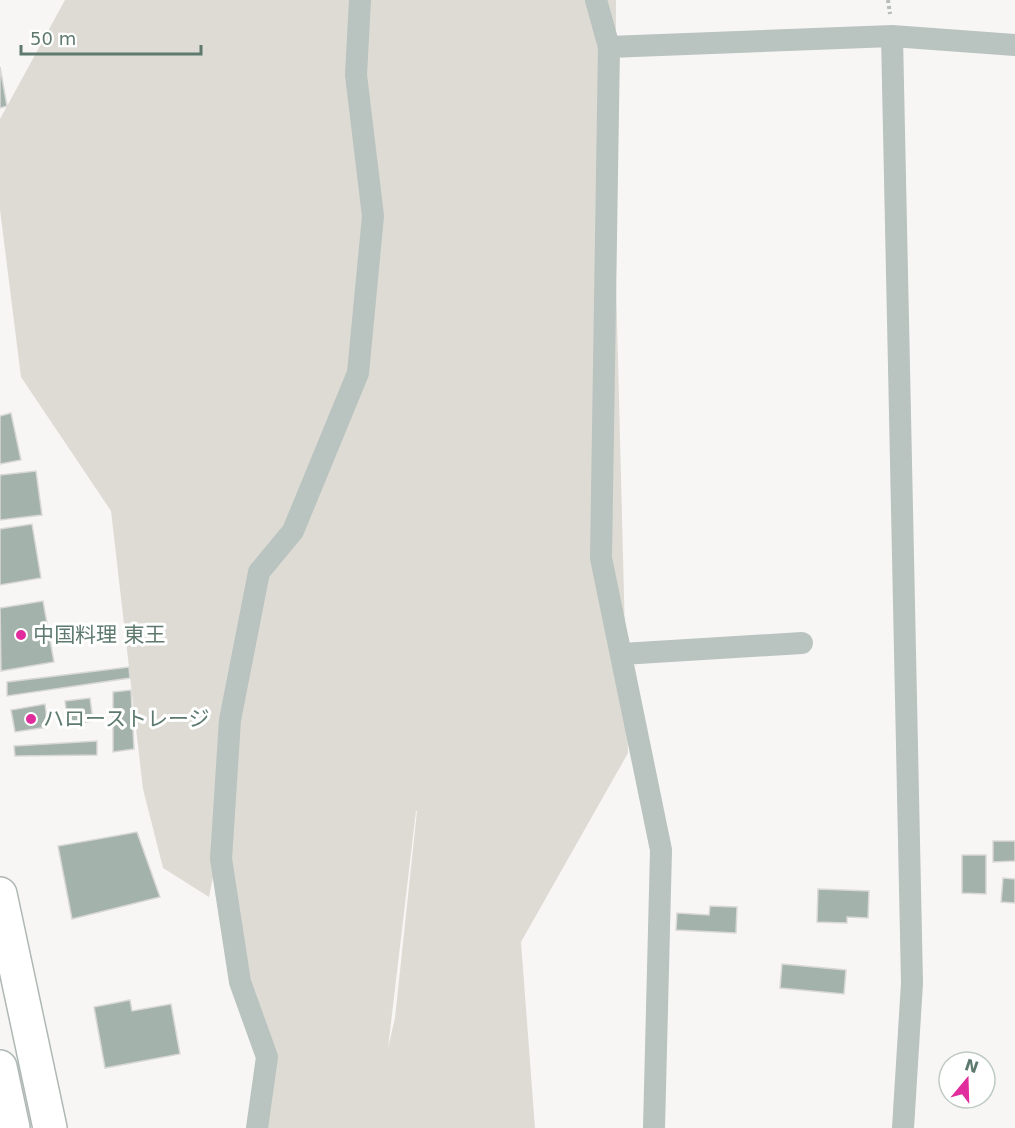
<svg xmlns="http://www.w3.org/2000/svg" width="1015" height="1128" viewBox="0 0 1015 1128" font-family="'DejaVu Sans','Noto Sans JP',sans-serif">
<rect width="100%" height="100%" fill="#f8f6f5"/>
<path fill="#dddbd4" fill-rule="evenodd" d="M65 0H616L615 241 628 753 521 942 535 1128H262L265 1067 221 859 231 787 209 897 163 868 143 789 111 511 21 377 0 210V119ZM417 811 395 1018 388 1048 416 811Z"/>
<path fill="#a3b3ac" stroke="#dad8d7" stroke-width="1.5" d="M0 67 7 106 0 108Z
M11 413 21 460 0 464V416Z
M36 471 42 515 0 520V475Z
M32 524 41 578 0 585V529Z
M43 601 54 662 1 671 0 608Z
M129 667 130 678 7 696V682Z
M131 690 134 749 113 752V692Z
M90 698 93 721 68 725 65 701Z
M45 704 48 727 15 732 11 710Z
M97 741V755L15 756 14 746Z
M137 832 160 897 72 919 58 846Z
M993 841H1015V861L993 862Z
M962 855H986V894L962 893Z
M1003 878 1015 879V903L1001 902Z
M818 889 869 891 868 918 847 917V923L817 922Z
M710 906 737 907 736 933 676 930 677 913 709 915Z
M782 964 846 970 844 994 780 988Z
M130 1000 132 1011 171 1004 180 1054 105 1068 94 1007Z"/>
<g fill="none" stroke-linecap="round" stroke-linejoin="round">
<defs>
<path id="primary" d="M0 894 50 1128
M0 1067 13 1128"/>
</defs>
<use href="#primary" stroke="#aeb8b4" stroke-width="36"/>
<path stroke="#b5bcb9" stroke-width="4" stroke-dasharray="3 3" stroke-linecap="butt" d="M888 0 890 14"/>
<path stroke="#b9c3bf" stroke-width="22" d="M596 0 609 47 892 36 1015 45
M892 36 912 983 903 1128
M609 47 601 558 661 850 654 1128
M622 654 802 643
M257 1128 267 1057 240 982 221 859 230 720 259 572 293 531 358 373 373 216 356 75 360 0"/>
<use href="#primary" stroke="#fff" stroke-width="33"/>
</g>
<g fill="#e12c9d" stroke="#fff" stroke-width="2">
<circle cx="21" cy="635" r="6"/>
<circle cx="31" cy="719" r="6"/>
</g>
<g text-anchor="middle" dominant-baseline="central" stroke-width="6" stroke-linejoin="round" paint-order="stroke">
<g font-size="21" fill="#5e7a6f" stroke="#fff" text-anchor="start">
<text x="33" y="635">中国料理 東王</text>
<text x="43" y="719">ハローストレージ</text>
</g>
</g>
<g transform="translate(967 1080) rotate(19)"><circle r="28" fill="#ffffff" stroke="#bfcac5" stroke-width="1.5"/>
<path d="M0-4.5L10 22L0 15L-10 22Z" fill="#e12c9d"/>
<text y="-9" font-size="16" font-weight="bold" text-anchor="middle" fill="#5e7a6f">N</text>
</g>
<path d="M21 45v9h180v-9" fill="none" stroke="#5e7a6f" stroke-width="3"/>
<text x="30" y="45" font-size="18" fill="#5e7a6f" stroke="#ffffff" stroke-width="4.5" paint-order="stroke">50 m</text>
</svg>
